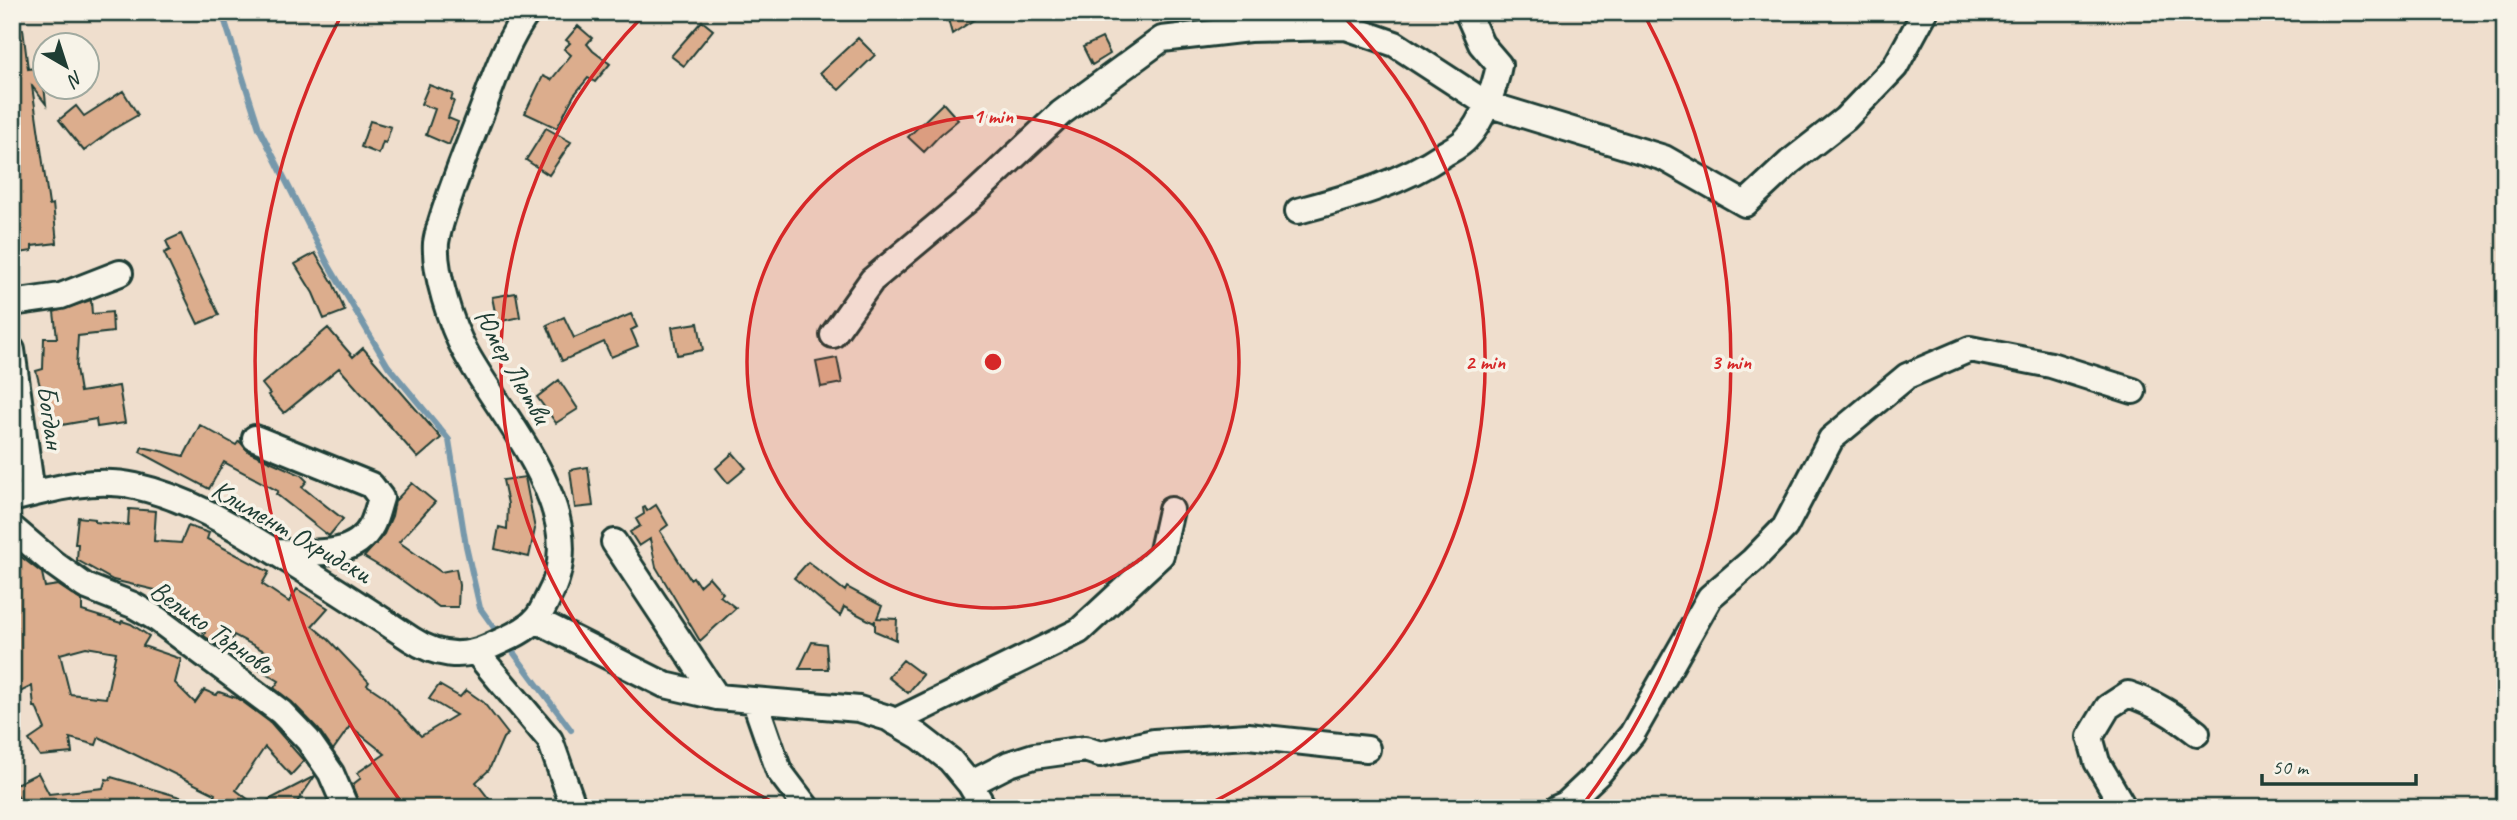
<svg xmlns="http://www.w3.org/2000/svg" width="2517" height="820" viewBox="0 0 2517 820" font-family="Caveat,sans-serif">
<rect width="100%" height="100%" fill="#efdecd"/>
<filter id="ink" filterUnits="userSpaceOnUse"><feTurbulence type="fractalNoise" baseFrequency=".0143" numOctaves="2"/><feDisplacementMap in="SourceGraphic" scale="14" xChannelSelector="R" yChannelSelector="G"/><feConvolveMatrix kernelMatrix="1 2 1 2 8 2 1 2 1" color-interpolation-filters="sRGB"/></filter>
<g filter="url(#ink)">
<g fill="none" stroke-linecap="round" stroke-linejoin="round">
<path stroke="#7698ab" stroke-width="6" d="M222 12 259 128 328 264 388 366 449 440 466 546 480 608 500 636
M507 644 571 730"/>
</g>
<path fill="#dcad8d" stroke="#1f3d34" stroke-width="2" fill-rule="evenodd" d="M946 12H986L952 34Z
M702 21 713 30 684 66 671 56Z
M578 26 592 38 587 44 593 51 610 64 595 82 588 78 574 95 557 128 525 113 543 76 551 80 571 55 564 49 570 43 566 40Z
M23 29 28 69 42 67 46 104 32 86 49 205 53 204 57 243 32 246V251L14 254 12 213 18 212 12 150V30Z
M858 38 875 55 839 90 820 73Z
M1102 38 1110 54 1092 65 1083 47Z
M429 85 453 94 451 100 454 101 448 118 458 122 449 145 426 135 435 109 421 104Z
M123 91 138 115 112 130 84 151 59 120 76 106 84 116Z
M943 103 958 120 940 135 924 152 908 137Z
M370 121 391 127 386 143 383 142 379 154 361 147Z
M546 128 571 142 549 175 526 160Z
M181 234 219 315 198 324 164 253 170 250 166 241Z
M315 253 333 283 345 311 324 319 313 293 295 264Z
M516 293 520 317 497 322 492 297Z
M91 300 92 314 112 312 113 332 78 336 76 368 80 392 119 386 125 423 97 427 96 419 56 426 53 414 48 416 36 371 43 369 44 338H57L54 312Z
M631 314 637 327 631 330 638 346 611 357 604 342 562 361 547 325 564 317 574 338Z
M698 323 703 350 677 355 672 327Z
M328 328 353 357 363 348 441 438 418 458 339 368 284 413 268 395 270 394 262 384Z
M837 358 842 383 821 387 816 362Z
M559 380 578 409 556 423 537 397Z
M200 425 236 445 239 441 241 443 249 452 301 475 307 481 302 487 343 519 329 536 276 494 278 491 224 462 209 489 140 452 142 447 184 456Z
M733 453 746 468 728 483 716 468Z
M588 467 593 506 575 508 570 470Z
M525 477 535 529 529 557 495 549 499 527 507 529 508 504 503 480Z
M412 483 435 502 399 542 441 572 456 569 459 585 458 607H439L396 576 364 557 384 534 392 516 395 501Z
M656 505 668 525 660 531 690 579 693 577 699 586 709 577 723 593 720 596 736 608 700 641 656 567 650 539 639 546 630 532 640 526 636 519 644 514 643 508 645 507 647 511Z
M129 509 156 511 154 541 181 543 188 526 209 533 207 539 269 572 262 584 289 602 297 589 328 608 312 626 329 640 369 682 367 685 382 695 421 736 456 715 429 699 439 685 460 697 466 690 483 702 508 734 503 738 489 770 476 782 496 808H361L352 785 361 778 357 773 385 754 350 726 333 750 319 730 292 702 274 688 279 681 257 668 266 652 234 635 226 650 204 636 205 633 166 607 172 594 113 580 77 560 78 544H75L78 517 95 519V522L128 525Z
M12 550 42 573 45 587 58 585 82 601V611L121 623 122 621 131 624 149 636 143 646 181 659 175 683 195 703 204 690 216 695 219 692 239 699 271 723 304 761 291 775 265 747 236 790 257 806 315 776 293 808H210L215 794 99 737 96 745 70 738 72 753 40 756 29 740 45 729 36 707H34L32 686 12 696ZM86 647 116 652 106 698 70 694 60 654Z
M808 562 845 591 847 587 882 606 877 618 897 619 896 640 875 631V620L874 623 844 607 840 616 794 578Z
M812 642 826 644 828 669H799Z
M903 660 923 675 908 693 888 677Z
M38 773 49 794 103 788 106 779 110 780 111 777 201 803V808H146L123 801 120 808H24L12 786Z"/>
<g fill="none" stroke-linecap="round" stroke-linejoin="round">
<defs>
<path id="minor" d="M1298 211C1349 197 1400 184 1444 154 1451 150 1461 145 1466 139 1482 123 1495 87 1499 65L1481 44 1467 12
M12 303 61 296 120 273
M833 335 872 280 969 199 1061 113 1162 39 1249 29 1346 27 1395 44 1487 104 1664 158 1745 204 1790 162 1845 119 1895 67 1925 12
M12 350 32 493
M255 438 371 485 381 498C378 507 376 517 372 525 354 560 309 552 276 552
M12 499C52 489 93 477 135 486 185 497 232 525 275 552 321 580 366 609 411 639 435 655 462 659 488 647 503 640 525 632 536 619 541 614 545 604 548 598 595 515 502 420 465 351 451 325 434 272 436 243 438 228 445 210 450 195 460 166 472 137 483 108 495 76 507 40 528 12
M12 528 53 563 85 586 133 605 157 619 281 712 308 740 331 773 346 808
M614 542 717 697
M536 620 665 685 717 697 859 709 888 718 919 736 950 760 970 784 984 808
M476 652 550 740 574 808
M755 702 779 771 807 808
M894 722 1079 631 1161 555 1171 510
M970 784 1009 764 1034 756 1085 749 1100 754 1154 742 1248 736 1367 749
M1557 808 1566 804 1600 772 1632 734 1710 597 1753 560 1785 527 1831 439 1907 376 1970 349 2051 365 2133 391
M2124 808 2097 762 2090 737 2108 707 2128 694C2155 703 2175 716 2197 733"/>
</defs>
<use href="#minor" stroke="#1f3d34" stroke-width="30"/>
<use href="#minor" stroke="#f7f3e8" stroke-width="24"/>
</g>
</g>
<circle cx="993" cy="362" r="246" fill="#d62828" fill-opacity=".12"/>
<g fill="none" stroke="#d62828" stroke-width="3.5">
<circle cx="993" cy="362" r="246"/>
<path d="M781 806A492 492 0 0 1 645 14M1341 14A492 492 0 0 1 1205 806"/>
<path d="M404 806A738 738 0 0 1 341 16M1645 16A738 738 0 0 1 1582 806"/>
</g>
<g text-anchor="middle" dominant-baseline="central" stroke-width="7" stroke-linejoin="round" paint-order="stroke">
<g font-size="28" fill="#1f3d34" stroke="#f7f3e8">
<text transform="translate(513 366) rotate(60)">Юмер Лютви</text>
<text transform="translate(51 417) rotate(82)">Богдан</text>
<text transform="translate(292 531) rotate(30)">Климент Охридски</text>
<text transform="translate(212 627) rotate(35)">Велико Търново</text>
</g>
</g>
<circle cx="993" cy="362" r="10" fill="#d62828" stroke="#f7f3e8" stroke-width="3.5"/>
<g font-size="21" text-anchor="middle" font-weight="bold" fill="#d62828" stroke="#f7f3e8" stroke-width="7" stroke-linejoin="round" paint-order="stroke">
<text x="993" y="123">1 min</text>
<text x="1485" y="369">2 min</text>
<text x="1731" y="369">3 min</text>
</g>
<rect width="2517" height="820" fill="none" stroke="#f7f3e8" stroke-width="42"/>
<rect x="21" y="21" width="2475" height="778" fill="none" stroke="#1f3d34" stroke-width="2.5" filter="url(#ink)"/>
<g transform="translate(66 66) rotate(141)"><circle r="33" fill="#f7f3e8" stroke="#a1aaa0" stroke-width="2"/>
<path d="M0-5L12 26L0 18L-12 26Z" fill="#1f3d34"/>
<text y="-10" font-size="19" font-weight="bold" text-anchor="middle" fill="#1f3d34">N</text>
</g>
<path d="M2262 774v10h154v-10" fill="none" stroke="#1f3d34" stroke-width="3.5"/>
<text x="2272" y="774" font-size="21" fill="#1f3d34" stroke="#f7f3e8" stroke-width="5" paint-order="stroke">50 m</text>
</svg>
